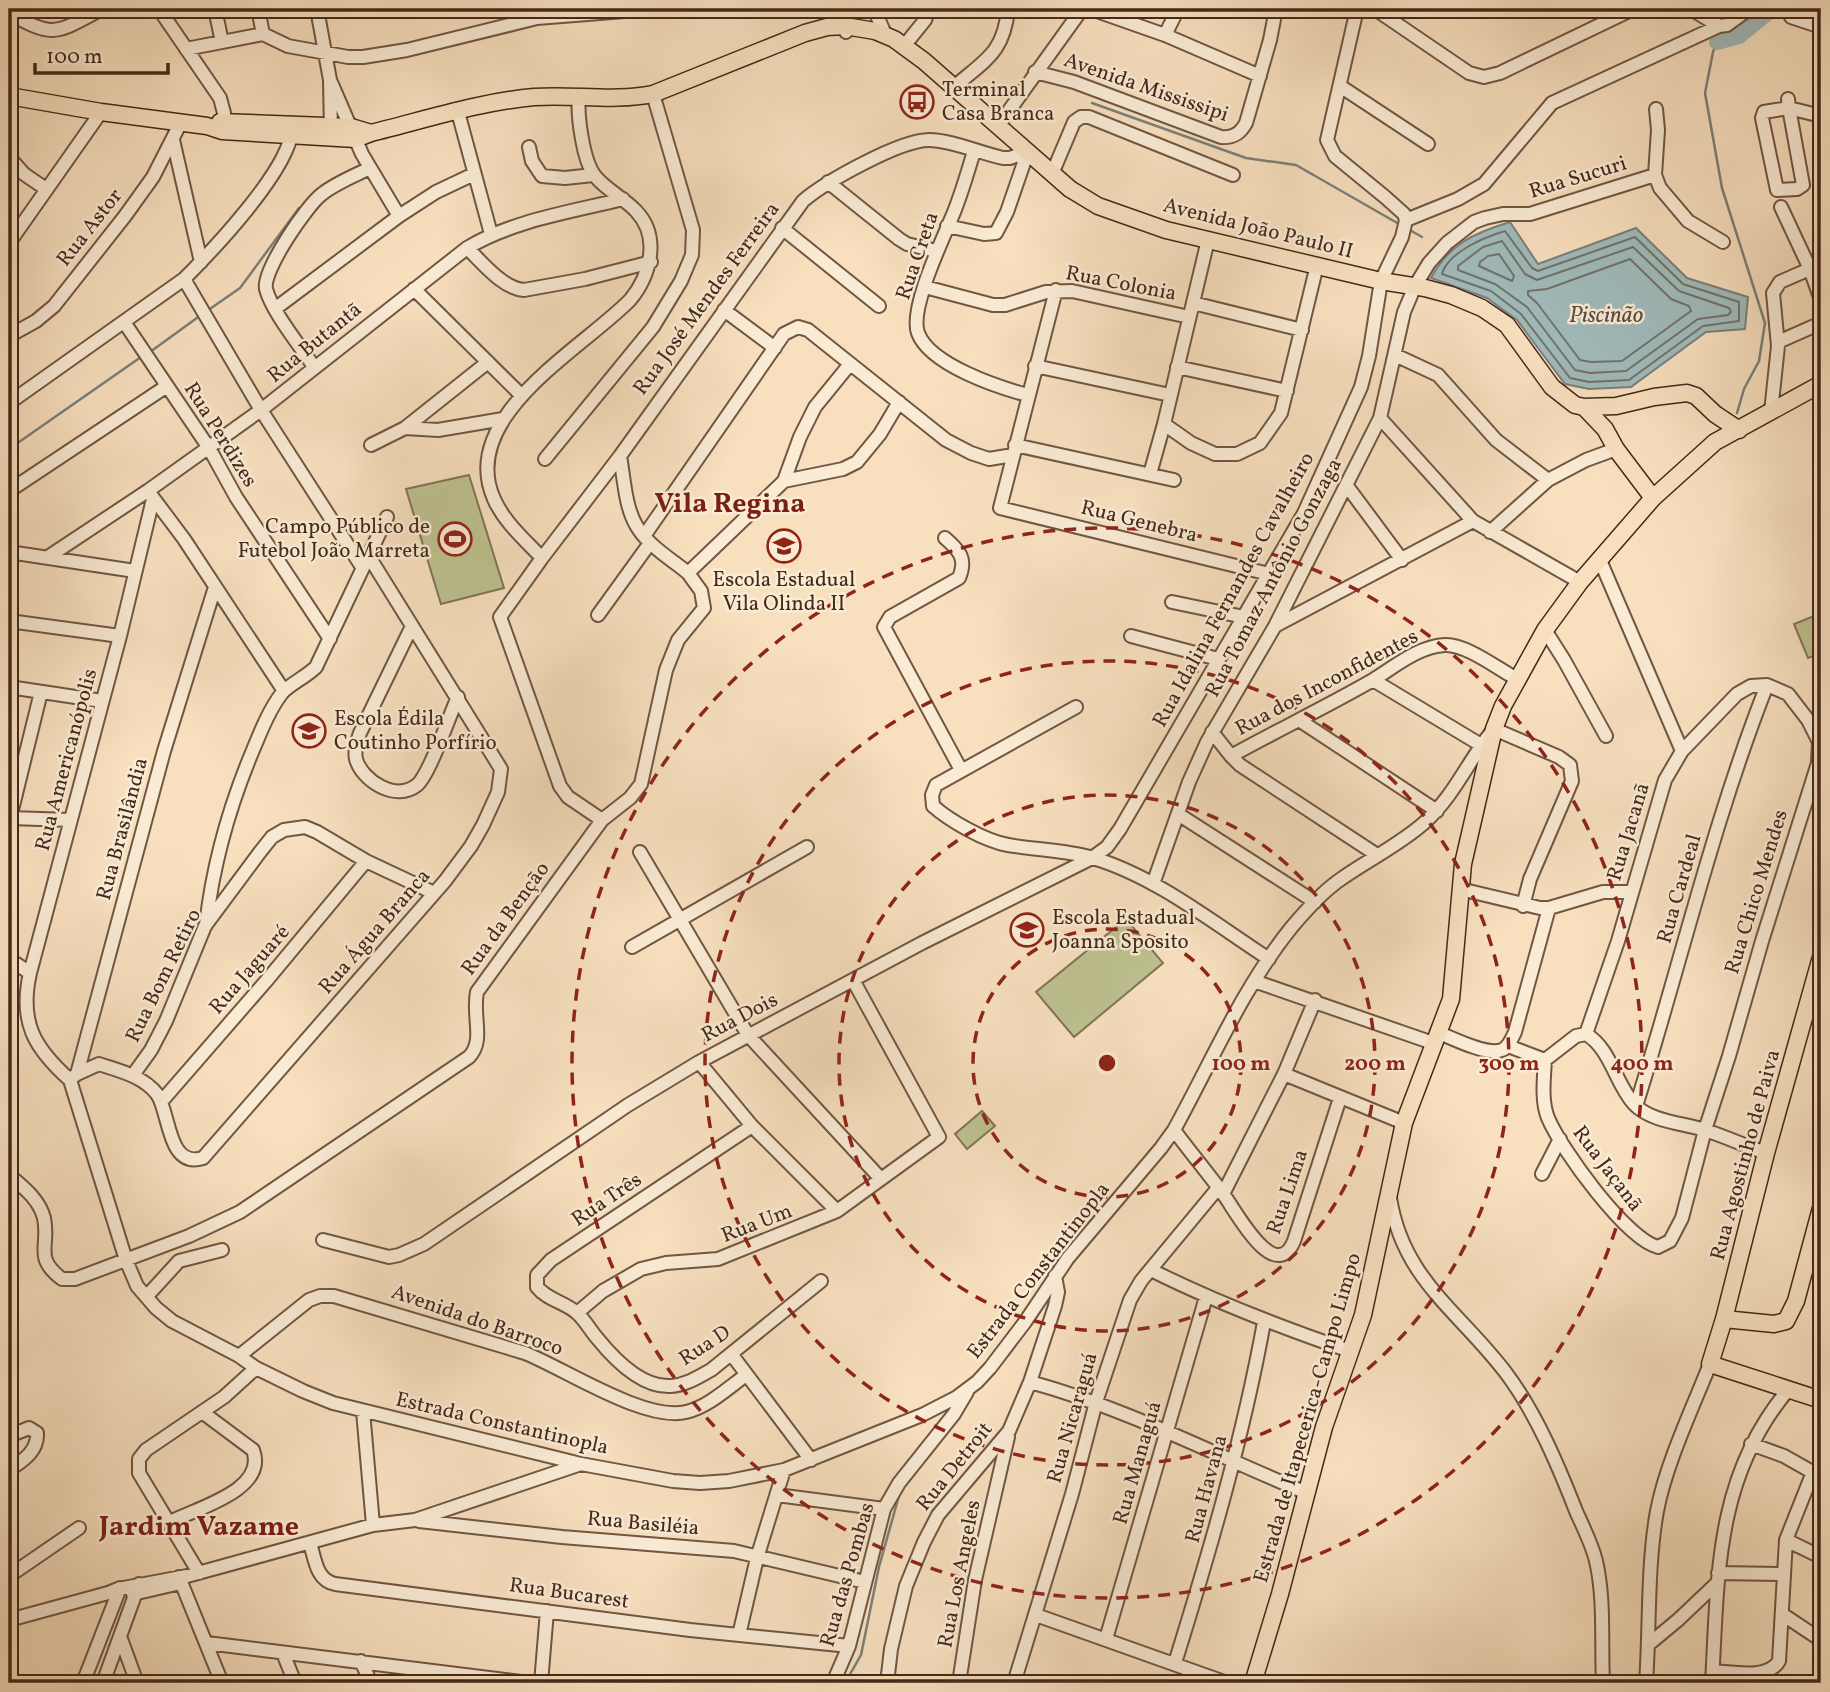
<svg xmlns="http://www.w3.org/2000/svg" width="1830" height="1692" viewBox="0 0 1830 1692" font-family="Vollkorn,serif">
<rect width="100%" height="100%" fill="#f8e0bf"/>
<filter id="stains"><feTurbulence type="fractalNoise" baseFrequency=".00286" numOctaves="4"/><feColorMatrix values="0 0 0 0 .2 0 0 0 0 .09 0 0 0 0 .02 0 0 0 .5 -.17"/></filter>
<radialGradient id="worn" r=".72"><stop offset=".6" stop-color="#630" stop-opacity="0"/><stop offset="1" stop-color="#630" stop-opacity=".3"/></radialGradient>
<path fill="#bec291" stroke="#817556" stroke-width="2" d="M469 475 504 588 441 604 406 489Z
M1814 616 1821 632V653L1808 658 1794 624Z
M1126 919 1163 963 1074 1037 1036 992Z
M982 1111 995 1126 967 1149 955 1134Z"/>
<path fill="#a0bbbb" stroke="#7b807b" stroke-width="2" d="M1510 222 1538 264 1636 228 1687 278 1748 297 1745 329 1706 332 1631 387 1589 389 1565 384 1517 320 1487 298 1431 278C1449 244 1474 233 1510 222Z"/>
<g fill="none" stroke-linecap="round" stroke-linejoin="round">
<path stroke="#72726a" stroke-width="2" d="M1505 231 1532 268 1538 271 1635 237 1683 284 1739 302V321L1703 326 1629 380 1589 382 1570 378 1521 314 1491 291 1442 274C1448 252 1485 237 1505 231Z
M1502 241 1525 274 1537 280 1633 247 1679 291 1729 308 1731 312 1728 315 1698 319 1626 371 1590 373 1575 370 1527 307 1495 284 1458 270V266L1483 247Z
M1499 254 1514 276 1512 281 1479 266 1480 262 1488 256Z
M1630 259 1671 299 1689 306 1691 311 1622 361 1591 362 1580 360 1537 303 1528 295V291L1547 289Z"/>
<path stroke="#7b807b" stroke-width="2.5" d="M1717 42 1713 52 1705 93 1722 188 1765 323 1759 361 1744 389 1737 413
M1092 103 1246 158 1296 165 1399 224
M1408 229 1422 237
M207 311 240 288 299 208
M150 352 201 315
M9 449 141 357
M845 1683 861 1655 879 1567 900 1492"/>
<path stroke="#a0bbbb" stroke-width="16" d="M1717 42 1739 36 1772 9"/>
<defs>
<path id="minor" d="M159 9 220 98 224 113 223 129
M215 9 222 42
M258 9 263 34 288 46 348 57H363L407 50 537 18 650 9
M317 9 330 80 331 133
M834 9 846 32
M874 9 885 34
M1091 9 1165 35 1260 76
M1375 9 1469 73 1484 77 1500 73 1633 9
M1691 9 1719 26 1727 25 1749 9
M9 13C55 39 56 33 102 9
M1791 17 1821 27
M1165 35 1178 9
M904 46 925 20 929 9
M186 49 263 34
M1035 72 1074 82 1221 137C1233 138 1240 134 1246 123L1270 40 1276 9
M330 80 362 154 399 216
M1340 86 1428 144
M954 87C985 60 1004 53 1008 9
M1788 99 1789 108 1803 185 1797 189 1777 190 1762 118 1764 112 1789 108 1821 116
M1656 109 1658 130 1655 175 1660 188 1688 221 1723 242
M458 112 491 234
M998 126 1082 9
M173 140 201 262
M529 147 532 161 542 176 565 178 593 175
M974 151C968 171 962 192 954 212 944 237 909 308 918 333 930 365 998 387 1027 395
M9 157 24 174 46 189
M1052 174 1074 122 1081 117H1089L1233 175
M828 182 899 239 907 244 936 251
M1781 207 1810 269 1821 300
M1406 220 1458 199 1484 184 1552 103 1719 26
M947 226 984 234 996 233 1007 212 1028 151
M782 228 879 306
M9 243 101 112
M467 248C483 263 502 288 524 290L585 279 651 262
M184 279 261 410 362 567
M925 287 993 305H1005L1046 292 1072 291 1189 317
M414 289 522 396
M1056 290 1000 508 1269 574
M1193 303 1302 330
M276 308 399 216 436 192 474 174
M724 310 775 348
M124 322 209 448 236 497 330 639
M9 336 36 321 54 306 125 216 153 177 180 124
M1778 342 1821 323
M1395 355 1438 375 1496 440 1548 480
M1035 366 1170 395
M314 367C301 347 272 312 266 289 262 271 307 205 322 194 336 183 354 176 370 168
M1177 367 1287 391
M9 403 184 279C213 250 290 169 292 129
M1771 412 1778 346 1773 293 1780 282 1821 264
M1380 418 1473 521 1580 582
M1164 424 1191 443 1215 454H1237L1260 443 1281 413 1317 265
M405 428 438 430 503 419
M371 445 405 428 488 362
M1015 445 1174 480
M620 456C624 478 625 506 636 525 647 545 671 559 688 573L784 481 843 469 857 462 880 434 899 402
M545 459 653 327 681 281 692 255 693 230 653 94
M1150 474 1164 424 1208 240
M784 481 800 437 815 407 850 364
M1347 486 1402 560
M9 491 167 386
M151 495 184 539 284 691
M153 499 120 636 30 973C19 1022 34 1048 70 1080L126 1260 137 1286 156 1308 172 1321 239 1356 256 1368 303 1391 333 1403 581 1464 673 1481 700 1483 729 1481 784 1470 922 1415 957 1397 977 1382 990 1368 1025 1322 1068 1258 1161 1148 1174 1130C1212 1061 1242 989 1291 928 1306 910 1322 892 1341 879 1368 860 1399 845 1424 823 1456 794 1468 760 1494 729L1559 757 1570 765 1572 781 1530 879 1523 906
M1490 532 1548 480 1586 460 1616 449
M644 536 784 334 798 327 808 330 946 440 971 453 989 459 1013 455
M945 538C960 551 967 559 959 578L890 617 884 627 961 770
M9 552 135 571
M48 557 149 490 261 410 467 248C514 220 571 212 623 199
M542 558C525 540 504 522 494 499 457 417 582 349 630 300 650 276 661 237 636 211 624 198 606 190 595 176 583 161 577 115 579 97
M1599 558 1682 751
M1172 602 1244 617
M598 615 650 543
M9 621 120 636
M412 626 360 733C357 741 354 750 356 759 362 781 396 802 417 785 430 774 449 716 458 697
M1275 626 1473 521
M1545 630 1564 660 1606 736
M1131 636 1218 659
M1373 680 1481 745
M1767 685 1788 694 1808 720 1819 742 1818 763 1762 941 1729 1056 1705 1130 1682 1218 1670 1241 1658 1247C1626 1239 1561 1149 1548 1118 1541 1101 1544 1078 1545 1060L1576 1036 1586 1034 1618 941 1665 780 1682 751 1737 694 1751 686Z
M9 687 102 701
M1076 707 936 785 932 795 933 806C950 821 985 841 1008 845 1036 850 1066 850 1093 858 1155 876 1215 924 1269 959
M1299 720 1437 811
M1212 732 1231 756 1240 765 1377 855
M1231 756C1278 730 1326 707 1373 680 1394 667 1419 646 1445 645 1466 644 1498 669 1517 679
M1178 814 1315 902
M10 818 41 692
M602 820 568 797 560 786 500 617 542 558 620 456 803 201C825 182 900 140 929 140 951 140 980 153 1003 158H1010L1028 151
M9 821 10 818 71 820
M640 852 748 1035 881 1179
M1153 884 1189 782 1207 742 1275 626 1380 418 1404 312 1415 286 1429 263 1447 243 1474 222 1485 218 1503 214H1530L1655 175
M1460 889 1540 908H1549L1603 892H1631
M206 925C213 864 229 807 253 750 261 731 269 710 282 693 290 684 306 677 316 667L387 517
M632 947 807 847
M9 959 30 973
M1254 981 1433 1043
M1437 1032C1452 1038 1487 1056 1502 1050 1509 1047 1512 1038 1515 1032L1549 908
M1586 1034C1611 1049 1615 1083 1634 1104 1651 1122 1683 1123 1705 1130 1726 1137 1746 1146 1766 1153
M1508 1046 1545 1060
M699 1062 752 1126 837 1211
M77 1074 99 1064C120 1071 143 1076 157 1094 170 1112 167 1169 203 1158L445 881 471 846 483 825 498 792 501 769 368 555
M1284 1074 1404 1123
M133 1075 151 1050 166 1021 205 926 260 852 272 837 284 830 305 827 317 832 366 861 434 893
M73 1077 77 1074 164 751 215 587
M161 1102 267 980 366 861
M1636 1106C1680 966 1713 822 1767 685
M752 1126 551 1260 537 1275V1287C547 1300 565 1302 577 1313 585 1320 590 1330 597 1338 614 1359 642 1388 671 1386 686 1385 698 1377 711 1370L821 1281
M1174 1130C1190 1152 1208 1173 1224 1195 1235 1210 1275 1286 1294 1241L1340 1098
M1542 1174 1560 1139
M9 1175C23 1187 39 1199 44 1218 50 1247 33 1257 62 1279H75L189 1236 240 1212 469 1057C485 1041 472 1016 477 992L602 820 630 798 641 784 666 670 678 640 704 608 701 591 688 573
M1223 1194 1284 1074 1315 1000
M1390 1198C1403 1280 1460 1312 1506 1373 1536 1413 1558 1465 1576 1511 1583 1527 1592 1544 1596 1561 1605 1600 1601 1643 1603 1683
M323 1240 389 1257 399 1255 424 1244 628 1105 699 1062 922 943 1092 858 1107 847 1120 829 1304 513 1361 387 1369 356 1381 281 1402 237 1406 220 1404 214 1385 197 1335 156 1327 140 1357 9
M1151 1270C1217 1303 1280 1327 1350 1351
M147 1296 179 1261 222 1250
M577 1313 603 1291 641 1269 666 1263 718 1259 837 1211 939 1137 853 980
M732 1355 811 1460
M239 1356 309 1300 320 1296H334L525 1353C565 1369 645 1422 686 1412 708 1407 728 1388 746 1375
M1030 1382C1126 1408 1215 1455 1307 1493
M363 1411 373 1525
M9 1436 29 1428 37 1433C38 1452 22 1461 9 1470
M1751 1444 1784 1456 1821 1477
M777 1495 884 1509
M419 1521 562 1537 734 1551 865 1582
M170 1522C197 1508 268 1490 253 1450L202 1412
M1786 1540 1821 1557
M310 1543C315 1559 316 1580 335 1584L690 1630 849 1646
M199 1573 139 1473V1459L146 1450 224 1397 256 1368
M1718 1573 1783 1574
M9 1576 79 1528
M179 1577 222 1683
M133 1594 176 1584
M1782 1614 1821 1640
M1036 1615 1227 1683
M9 1620 108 1593 118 1589 187 1576 373 1525 415 1520 581 1464
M739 1635 757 1558 784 1470
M121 1639 137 1683
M1106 1639 1206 1297
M207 1643 529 1683
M1649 1644 1678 1620 1718 1582
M283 1653 295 1683
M361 1661 371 1683
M1175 1663C1210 1550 1243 1438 1264 1322
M1713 1671C1732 1672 1768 1680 1779 1661L1786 1540 1813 1472
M83 1683 120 1588
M103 1683 139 1584
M541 1683 547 1611
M833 1683 849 1646 884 1509 899 1483 954 1414 967 1392
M887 1683 891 1649 906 1586 924 1542 938 1515 1009 1431 1030 1382 1055 1306 1058 1292 1055 1276
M959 1683 975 1580 1008 1437
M1014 1683 1072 1494 1096 1402 1130 1300 1141 1281 1218 1188
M1646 1683C1650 1626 1647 1567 1657 1511 1666 1464 1692 1409 1710 1364
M1712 1683C1718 1576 1715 1477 1788 1390"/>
<path id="major" d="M9 96 101 112 207 126 222 131 355 139 371 133C424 120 479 102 534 97 574 94 614 102 653 94L805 33 827 27 845 26 875 31 894 39 924 61 1070 189 1098 206 1166 230 1381 281 1425 288 1451 295 1482 308 1507 325 1552 387 1575 405 1584 407 1616 406 1654 397 1687 393 1696 396 1715 414 1739 430
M220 122 351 127 371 133
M1584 407 1605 429 1616 449 1653 498
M1821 957 1766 1153 1724 1319 1710 1364 1821 1400
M1724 1319 1774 1324 1786 1321 1796 1301 1821 1208
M1253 1683 1280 1594 1324 1427 1363 1315 1404 1123 1451 999 1463 864 1494 729 1503 706 1545 630 1580 582 1653 498 1715 442 1821 384"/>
</defs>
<use href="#minor" stroke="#715643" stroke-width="16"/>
<use href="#major" stroke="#44281a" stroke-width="19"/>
<use href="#minor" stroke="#faebd5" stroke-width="12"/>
<use href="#major" stroke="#f8e0bf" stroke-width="16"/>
</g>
<g fill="none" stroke="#8f2418" stroke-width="3.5" stroke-dasharray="12 9">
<circle cx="1107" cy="1063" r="134"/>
<circle cx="1107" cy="1063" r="268"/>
<circle cx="1107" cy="1063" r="402"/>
<circle cx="1107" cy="1063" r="535"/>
</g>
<defs>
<symbol id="bus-ring" viewBox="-11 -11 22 22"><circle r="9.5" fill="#faebd5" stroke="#8f2418" stroke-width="1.5"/><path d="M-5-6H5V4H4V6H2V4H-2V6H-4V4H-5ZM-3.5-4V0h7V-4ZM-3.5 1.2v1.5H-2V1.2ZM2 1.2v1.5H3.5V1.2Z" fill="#8f2418"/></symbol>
<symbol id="stadium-ring" viewBox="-11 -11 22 22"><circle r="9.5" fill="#faebd5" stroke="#8f2418" stroke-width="1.5"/><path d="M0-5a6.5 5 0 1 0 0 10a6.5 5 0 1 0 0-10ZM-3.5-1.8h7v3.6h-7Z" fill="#8f2418"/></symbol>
<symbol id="school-ring" viewBox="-11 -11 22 22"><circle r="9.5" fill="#faebd5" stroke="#8f2418" stroke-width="1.5"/><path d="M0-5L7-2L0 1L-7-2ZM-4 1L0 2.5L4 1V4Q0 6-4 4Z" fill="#8f2418"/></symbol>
</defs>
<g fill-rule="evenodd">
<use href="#bus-ring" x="898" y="83" width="38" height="38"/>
<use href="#stadium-ring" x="436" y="520" width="38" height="38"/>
<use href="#school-ring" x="765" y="527" width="38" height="38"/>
<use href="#school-ring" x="290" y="712" width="38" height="38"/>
<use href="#school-ring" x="1008" y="911" width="38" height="38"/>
</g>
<g text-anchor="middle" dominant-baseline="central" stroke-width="5" stroke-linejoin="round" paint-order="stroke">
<g font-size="21" fill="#44281a" stroke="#faebd5">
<text transform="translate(1146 88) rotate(19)">Avenida Mississipi</text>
<text transform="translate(1578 178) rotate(-17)">Rua Sucuri</text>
<text transform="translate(90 228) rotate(-52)">Rua Astor</text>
<text transform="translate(1258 229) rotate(14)">Avenida João Paulo II</text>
<text transform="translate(918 256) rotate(-71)">Rua Creta</text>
<text transform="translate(1121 284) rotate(11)">Rua Colonia</text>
<text transform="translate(707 299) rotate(-54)">Rua José Mendes Ferreira</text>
<text transform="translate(315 343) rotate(-39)">Rua Butantã</text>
<text transform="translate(220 435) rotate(58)">Rua Perdizes</text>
<text transform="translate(1139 522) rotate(14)">Rua Genebra</text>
<text transform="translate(1274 578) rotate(-62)">Rua Tomaz Antônio Gonzaga</text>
<text transform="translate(1234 590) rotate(-61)">Rua Idalina Fernandes Cavalheiro</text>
<text transform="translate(1327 683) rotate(-28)">Rua dos Inconfidentes</text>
<text transform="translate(67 760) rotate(-75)">Rua Americanópolis</text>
<text transform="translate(123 829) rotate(-75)">Rua Brasilândia</text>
<text transform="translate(1629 832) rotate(-73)">Rua Jacanã</text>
<text transform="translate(1680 889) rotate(-74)">Rua Cardeal</text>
<text transform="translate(1757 892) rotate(-73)">Rua Chico Mendes</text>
<text transform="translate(506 919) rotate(-54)">Rua da Benção</text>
<text transform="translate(375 932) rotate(-49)">Rua Água Branca</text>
<text transform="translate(250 970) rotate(-49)">Rua Jaguaré</text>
<text transform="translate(164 976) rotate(-64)">Rua Bom Retiro</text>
<text transform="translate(740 1018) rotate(-28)">Rua Dois</text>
<text transform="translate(1746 1155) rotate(-75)">Rua Agostinho de Paiva</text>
<text transform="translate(1607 1169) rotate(53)">Rua Jaçanã</text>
<text transform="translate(1288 1192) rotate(-71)">Rua Lima</text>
<text transform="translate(607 1200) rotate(-34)">Rua Três</text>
<text transform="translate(757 1224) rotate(-21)">Rua Um</text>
<text transform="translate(1039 1271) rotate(-52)">Estrada Constantinopla</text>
<text transform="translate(477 1321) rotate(19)">Avenida do Barroco</text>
<text transform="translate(705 1346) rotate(-33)">Rua D</text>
<text transform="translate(1073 1418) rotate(-74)">Rua Nicaraguá</text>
<text transform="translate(1308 1418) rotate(-74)">Estrada de Itapecerica-Campo Limpo</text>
<text transform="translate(502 1424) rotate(13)">Estrada Constantinopla</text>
<text transform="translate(1138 1463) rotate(-74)">Rua Managuá</text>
<text transform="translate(955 1467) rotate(-51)">Rua Detroit</text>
<text transform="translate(1207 1489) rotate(-75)">Rua Havana</text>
<text transform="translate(643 1524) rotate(5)">Rua Basiléia</text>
<text transform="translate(960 1574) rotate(-79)">Rua Los Angeles</text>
<text transform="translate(848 1575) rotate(-74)">Rua das Pombas</text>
<text transform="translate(569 1594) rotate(8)">Rua Bucarest</text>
</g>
<g font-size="21" fill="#44281a" stroke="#faebd5" text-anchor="start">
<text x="942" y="90">Terminal<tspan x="942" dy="24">Casa Branca</tspan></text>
<text x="430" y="527" text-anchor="end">Campo Público de<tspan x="430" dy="24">Futebol João Marreta</tspan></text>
<text x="784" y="580" text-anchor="middle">Escola Estadual<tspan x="784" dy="24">Vila Olinda II</tspan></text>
<text x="334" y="719">Escola Édila<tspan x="334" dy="24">Coutinho Porfírio</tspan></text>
<text x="1052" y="918">Escola Estadual<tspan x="1052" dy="24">Joanna Sposito</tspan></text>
</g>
<g font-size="23" font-style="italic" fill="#5b4d42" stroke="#faebd5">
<text x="1606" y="316">Piscinão</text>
</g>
<g font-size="28" font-weight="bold" fill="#7a1f14" stroke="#faebd5">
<text x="730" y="504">Vila Regina</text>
<text x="199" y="1527">Jardim Vazame</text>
</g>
</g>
<circle cx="1107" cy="1063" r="10" fill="#8f2418" stroke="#faebd5" stroke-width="3.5"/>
<g font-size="21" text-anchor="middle" font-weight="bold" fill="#8f2418" stroke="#faebd5" stroke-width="5" stroke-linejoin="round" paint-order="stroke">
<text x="1241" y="1070">100 m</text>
<text x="1375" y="1070">200 m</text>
<text x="1509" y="1070">300 m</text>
<text x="1642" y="1070">400 m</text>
</g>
<rect width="1830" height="1692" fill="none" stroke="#f8e0bf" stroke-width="35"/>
<rect x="10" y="10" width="1809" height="1671" fill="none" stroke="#44281a" stroke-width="3.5"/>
<rect x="18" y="18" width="1795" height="1657" fill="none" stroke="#44281a" stroke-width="2"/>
<path d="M35 63v10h133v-10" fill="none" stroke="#44281a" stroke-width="3.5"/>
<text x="46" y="63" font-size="21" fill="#44281a" stroke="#faebd5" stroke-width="5" paint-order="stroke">100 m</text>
<rect width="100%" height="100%" filter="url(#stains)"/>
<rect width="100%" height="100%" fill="url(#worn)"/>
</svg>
